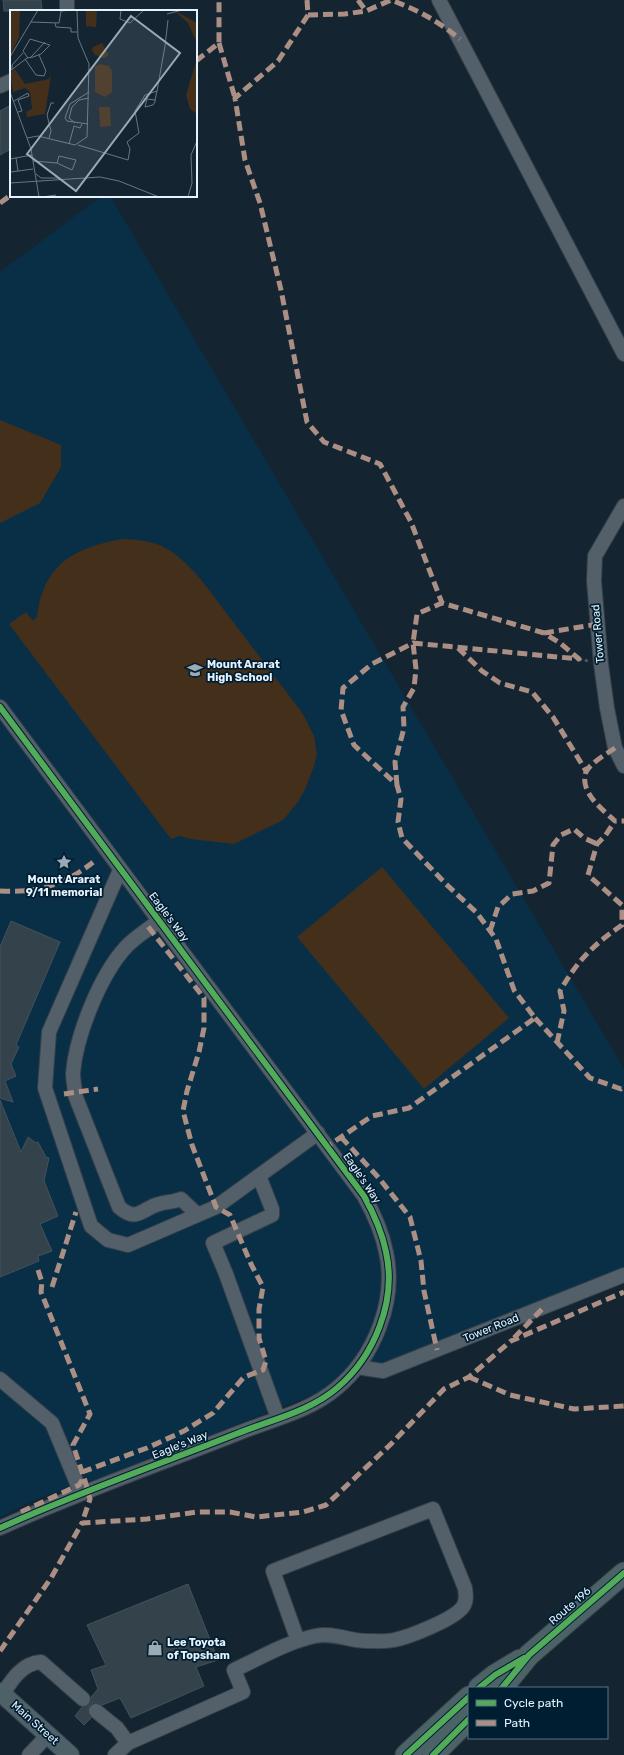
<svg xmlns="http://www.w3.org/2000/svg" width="624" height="1755" viewBox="0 0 624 1755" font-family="Rubik,sans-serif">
<rect width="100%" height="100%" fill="#142531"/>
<path fill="#092f47" d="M102 196H110L624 1069V1272L94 1481 87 1480 39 1498 0 1517V272Z"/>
<path fill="#442f1b" d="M0 420 61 445V467L40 503 0 523Z
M122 539C163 540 176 551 202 581L303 714 314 736 317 755 313 769 305 789 298 802 283 820 234 844 190 839 180 836 171 839 9 624 26 612 33 621 37 617C43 564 74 548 122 539Z
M382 867 509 1018 424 1089 297 937Z"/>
<path fill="#34424b" stroke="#43515b" d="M3 0H41L42 11H4Z
M11 105V149L0 155V111Z
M11 921 60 942 16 1045 19 1047 11 1064 16 1076 5 1081 13 1102 0 1098V947Z
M0 1100 21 1152 28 1137 36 1143 38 1142 46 1157 49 1158 44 1181 58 1216 40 1224 52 1251 38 1256 39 1261 0 1277Z
M188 1584 218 1660 196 1667 204 1686 131 1718 120 1698 102 1705 98 1703H93L90 1705 88 1710 91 1718 84 1725 75 1716 82 1707 89 1705 91 1697 98 1689 91 1670 106 1665 87 1625Z"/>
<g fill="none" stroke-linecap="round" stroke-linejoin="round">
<defs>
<path id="minor" d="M439 0 624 354
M67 11V0
M0 86 11 81
M624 506 595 556 594 581 601 664 607 708 615 748 624 766
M0 707 364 1196C374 1214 382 1232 386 1252 397 1301 374 1357 337 1388 309 1412 270 1420 236 1434 157 1465 77 1493 0 1528
M120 870 49 1032 45 1088 91 1226 108 1240 128 1245 216 1207 318 1133
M160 920C149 929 135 937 126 947 100 975 76 1036 73 1073 73 1080 75 1088 75 1095L119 1207C137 1223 141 1209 159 1204 166 1202 173 1202 181 1199L198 1215
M259 1176 272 1209V1215L213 1243 226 1274 278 1418
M357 1367 383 1371 624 1275
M0 1379 52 1423 81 1493
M3 1694C12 1679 23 1663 41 1662L83 1699
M96 1711 117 1728 128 1743
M29 1755 48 1735
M115 1755 128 1743 243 1692 234 1670C260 1658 287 1642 315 1636 333 1632 349 1641 367 1641 375 1641 385 1642 394 1640 409 1637 452 1620 462 1608 467 1602 466 1595 465 1588L433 1509 273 1571 298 1641"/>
<path id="major" d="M0 1692 70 1755"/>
<path id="highway" d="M479 1688 495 1675 520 1660
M502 1688 529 1655 624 1573
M406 1755 469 1697
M433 1755 469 1719"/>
</defs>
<use href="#minor" stroke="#354049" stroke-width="16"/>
<use href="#major" stroke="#354049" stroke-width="20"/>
<use href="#highway" stroke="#354049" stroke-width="23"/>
<path stroke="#505c65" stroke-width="2.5" stroke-dasharray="3 3" stroke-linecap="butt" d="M579 659 588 661"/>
<use href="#minor" stroke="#536069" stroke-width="14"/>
<use href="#major" stroke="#4e6168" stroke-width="18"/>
<use href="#highway" stroke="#4b6267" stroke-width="21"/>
<path stroke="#ac8f84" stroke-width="5" stroke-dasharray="10 5" stroke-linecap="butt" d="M307 0 308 15 278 61 235 98 245 160 260 203 281 290 307 422 324 442 380 464 411 522 442 603 544 633 560 643 579 659 413 643 372 664 343 688 341 710 354 745 397 785 401 799 398 822 402 838 446 884 477 913 496 939 514 990 535 1018 409 1108 372 1116 328 1146
M358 0 366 11 391 0C420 11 436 20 460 39
M308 15 345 14 366 11
M219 43 235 98
M196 61 219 43V0
M0 203 11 195
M544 633 598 624
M458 648 482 671 500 683 532 692 553 717 586 771
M615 748C608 753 590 763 586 772 579 792 602 809 615 821H624
M397 785 395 762 404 728 403 707 414 688 416 669 413 643 417 614 442 603
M0 891C40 893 67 884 97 859
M490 931 498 907 512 894 533 891 549 883 553 845 561 835 574 829 584 838 597 844
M535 1018 590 1078 621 1089 624 1087
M557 1043 564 1011 560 991C578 960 592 946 622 925V905L588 875 597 844 605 836 615 821
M64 1094 98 1089
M341 1137 378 1177 410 1217 421 1261 424 1291 437 1350
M38 1270 42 1282 41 1292 90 1414 73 1445 83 1475
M52 1287 76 1212
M514 1338 544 1307
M469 1377 510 1395 574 1409 624 1406
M82 1472 147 1448 184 1431 213 1413 244 1377 263 1370 266 1361 259 1338V1309L263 1287 251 1264 230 1215 216 1207 192 1145 183 1111 187 1091 199 1052 204 1028V998L146 924
M21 1512 79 1485 84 1477 90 1499 82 1523 147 1519 197 1512H230L256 1517 303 1512 326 1505 391 1444 444 1389 469 1377 511 1341 624 1292
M0 1651 51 1578 82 1523"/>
<defs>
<path id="cycleway" d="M0 707 364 1196C374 1214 382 1232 386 1252 397 1301 374 1357 337 1388 309 1412 270 1420 236 1434 157 1465 77 1493 0 1528
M479 1688 495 1675 524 1658
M502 1688 529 1655 624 1573
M406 1755 469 1697
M433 1755 469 1719"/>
</defs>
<use href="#cycleway" stroke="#001e32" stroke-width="8"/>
<use href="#cycleway" stroke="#51ab58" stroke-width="6"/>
</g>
<defs>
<symbol id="school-bare" viewBox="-9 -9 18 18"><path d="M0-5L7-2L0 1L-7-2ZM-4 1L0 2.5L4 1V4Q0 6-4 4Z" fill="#9babb6" stroke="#001e32" stroke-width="2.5" paint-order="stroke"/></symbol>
<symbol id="sight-bare" viewBox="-9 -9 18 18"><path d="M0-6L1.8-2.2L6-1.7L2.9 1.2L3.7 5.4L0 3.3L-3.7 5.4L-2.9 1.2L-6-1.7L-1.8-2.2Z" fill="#9babb6" stroke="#001e32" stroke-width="2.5" paint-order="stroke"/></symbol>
<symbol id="shop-bare" viewBox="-9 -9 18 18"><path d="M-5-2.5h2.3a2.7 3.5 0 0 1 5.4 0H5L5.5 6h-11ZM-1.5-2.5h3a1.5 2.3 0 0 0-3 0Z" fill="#9babb6" stroke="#001e32" stroke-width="2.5" paint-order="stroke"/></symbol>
</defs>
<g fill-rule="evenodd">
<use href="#school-bare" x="184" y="659" width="22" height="22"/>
<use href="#sight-bare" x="53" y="851" width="22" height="22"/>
<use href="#shop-bare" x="144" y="1637" width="22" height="22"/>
</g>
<g text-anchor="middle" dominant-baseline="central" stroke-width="3.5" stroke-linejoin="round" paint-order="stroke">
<g font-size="11" fill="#e4f3fd" stroke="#001e32">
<text transform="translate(598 634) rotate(-95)">Tower Road</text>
<text transform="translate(169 917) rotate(53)">Eagle's Way</text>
<text transform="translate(362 1178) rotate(56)">Eagle's Way</text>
<text transform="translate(491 1328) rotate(-22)">Tower Road</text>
<text transform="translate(180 1445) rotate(-22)">Eagle's Way</text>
<text transform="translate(570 1606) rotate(-41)">Route 196</text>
<text transform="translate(35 1723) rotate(42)">Main Street</text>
</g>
<g font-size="11" font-weight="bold" fill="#e4f3fd" stroke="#001e32" text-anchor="start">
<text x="207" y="664">Mount Ararat<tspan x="207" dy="13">High School</tspan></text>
<text x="64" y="879" text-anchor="middle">Mount Ararat<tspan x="64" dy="13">9/11 memorial</tspan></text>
<text x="167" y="1642">Lee Toyota<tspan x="167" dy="13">of Topsham</tspan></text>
</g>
</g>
<g transform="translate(10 10)">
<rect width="187" height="187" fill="#142531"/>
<path d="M0 0H10L9 27 0 46ZM76 0H87L86 17 76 16ZM164 0 187 13V33L178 13ZM92 33 99 45 94 48 85 45 82 40 83 37ZM187 49V104L180 99 176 85ZM91 54 99 56 102 61V82L95 87 85 82V56ZM5 59 15 74 39 69 41 65 35 104 17 107 16 102 22 99 20 82 15 78 3 82 0 63ZM89 97H100L101 116 90 117Z" fill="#442f1b"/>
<path fill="none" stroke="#677783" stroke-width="1" d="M111 0 110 9 120 13 134 0M157 4 172 0M21 12 49 13 51 1 62 0M45 13 46 17 61 18V22H67M0 47 28 0M21 47 35 32M15 49 26 65 34 66 36 61 29 45M2 60V55L13 43M0 61 17 48 23 47 31 44 40 35 20 29 13 41 18 48M0 82 21 139 29 187M145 90 137 89 135 97 143 95 145 92V90L147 81 155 36 158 10M4 91 18 83 19 86 8 90 12 101 8 102M65 113 59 108 62 97 69 90 79 88M78 114 57 111 55 108 60 94 79 82M17 128 28 126 65 135 77 127 79 54 68 28 67 0M39 128 41 121 37 105 41 93H44M59 134 64 116 70 118 72 114M68 135 118 150 120 139 117 132 129 123 125 101 135 85 147 81M6 148 8 161M0 149 22 145M23 151 47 153 62 160 66 150 49 146 47 153M1 162 23 159M26 164 31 168H49M0 173 90 167 109 171 149 187M32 187 46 185M178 187 182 173 181 145 187 131"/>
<path fill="#9babb6" fill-opacity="0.15" stroke="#9babb6" stroke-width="2" d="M121 6 170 43 66 181 17 144Z"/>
<rect width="187" height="187" fill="none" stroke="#e4f3fd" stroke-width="2"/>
</g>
<rect x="468" y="1687" width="140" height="52" fill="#001e32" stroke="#5b7383"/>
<rect x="476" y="1700" width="20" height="6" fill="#51ab58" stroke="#5b7383"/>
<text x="504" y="1707" font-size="12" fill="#e4f3fd">Cycle path</text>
<rect x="476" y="1720" width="20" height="6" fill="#ac8f84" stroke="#5b7383"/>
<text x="504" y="1727" font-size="12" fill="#e4f3fd">Path</text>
</svg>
